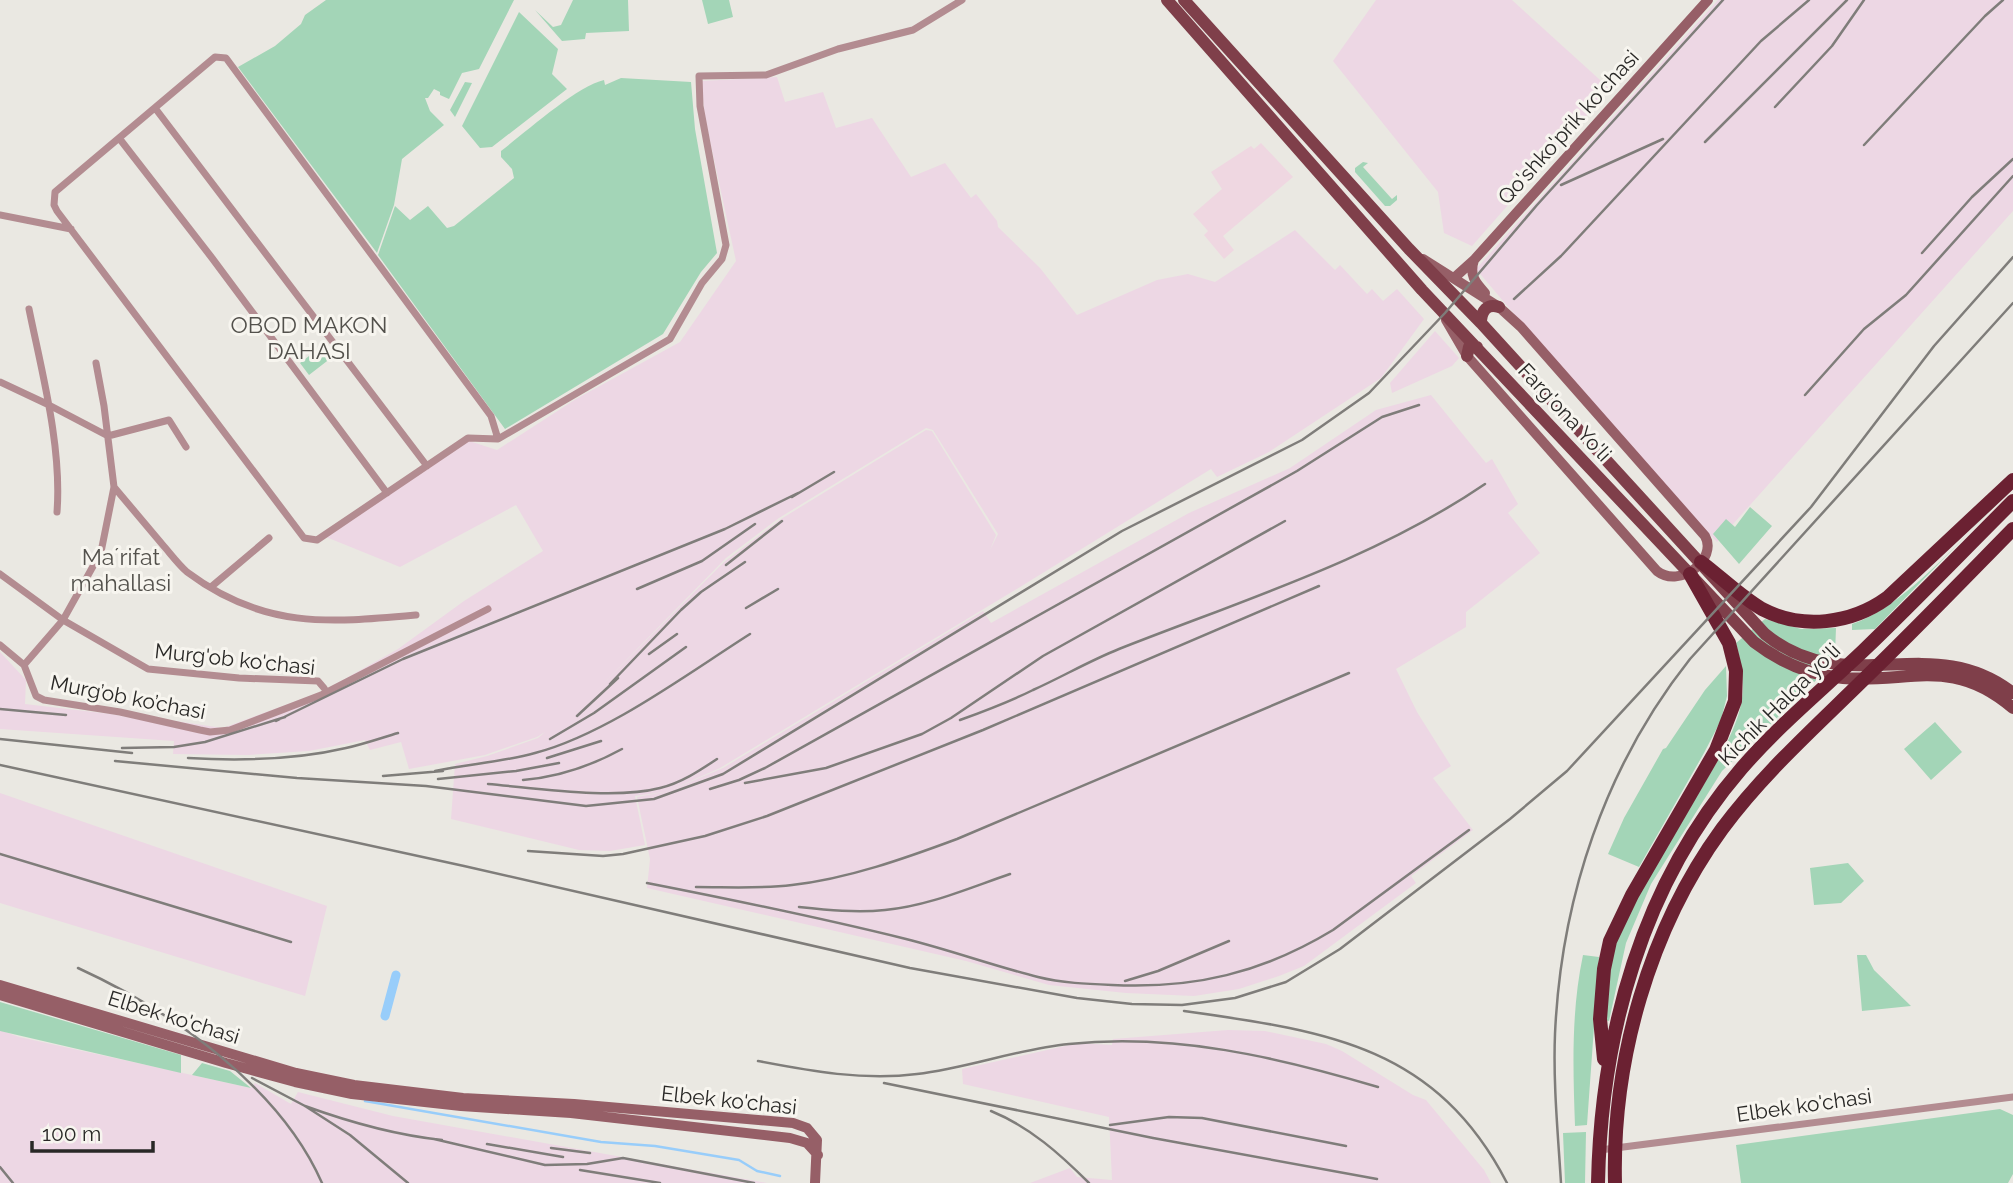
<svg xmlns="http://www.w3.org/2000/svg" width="2013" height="1183" viewBox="0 0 2013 1183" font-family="Raleway,sans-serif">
<rect width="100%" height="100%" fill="#eae8e2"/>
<path fill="#edd7e4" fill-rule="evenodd" d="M1376 0H1512L1610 89 1472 246 1444 233 1438 192 1333 61Z
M1718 0H2013V211L1717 542 1635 457 1476 269Z
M777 77 785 102 823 92 836 128 872 118 911 177 945 163 971 198 976 194 997 221 998 227 1040 268 1077 315 1157 280 1188 274 1215 282 1295 230 1335 270 1340 265 1367 294 1372 289 1383 301 1397 289 1424 319 1381 378 1269 452 1217 477 1211 469 1015 590 720 768 666 792 723 768 983 611 991 623 1189 513 1290 468 1376 410 1431 395 1486 463 1492 459 1518 504 1508 513 1540 553 1466 612V627L1396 669 1417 712 1451 766 1433 778 1473 830 1411 876 1416 883 1304 966 1279 976 1239 989 1194 996 1126 993 1049 985 966 961 647 888 650 859 637 797 664 792 635 796 645 845 610 851 579 850 451 819 455 764 487 756 538 738 545 732 537 737 485 755 409 769 401 742 370 750 365 740 309 751 248 755 173 754 174 741 0 729V652L26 680 25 704 111 714 174 726V732L175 721 223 728 323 691 398 649 464 601 543 551 516 505 400 567 326 537 469 441 497 450 576 399 680 342 736 261 705 118 701 81ZM926 428 933 430 998 534 990 550 996 535 932 431 926 430 781 519 724 562 594 693 726 558 779 518Z
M1435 331 1459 358 1452 366 1392 393 1390 383Z
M0 793 327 906 305 996 0 903Z
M0 1030 19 1037 251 1088 255 1083 291 1104 298 1092 393 1116 767 1183H0Z
M1228 1030 1265 1031 1326 1044 1342 1051 1413 1095 1426 1100 1484 1170 1491 1183H1030L1070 1168 1077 1177 1112 1180 1109 1117 963 1084 962 1069 1078 1043 1112 1045 1113 1039Z"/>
<path fill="#efd7e1" d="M1261 143 1293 177 1223 236 1234 250 1224 259 1204 235 1208 231 1193 214 1222 189 1211 172 1251 146 1254 149Z"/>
<path fill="#a3d5b7" d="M326 0H514L479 69 462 73 449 99 440 95V92L434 89 428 98H425L430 111 444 125 402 159 394 205 377 253 238 67 275 46 301 24 305 15Z
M573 0H628L629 31 586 33 585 39 562 41 535 10 553 27 561 25Z
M702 0H729L733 17 708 24Z
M519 12 558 49 552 74 567 89 492 147 480 148 462 126Z
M621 78 691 82 695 129 717 253 701 272 663 334 505 429 378 255 395 206 410 220 428 206 447 228 454 226 514 178 512 169 501 157V151C526 132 577 86 604 80L605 85Z
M465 82 472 83 455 117 450 110Z
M1363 162 1368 163 1363 167 1392 199 1397 195V200L1390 206H1385L1355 172V168Z
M322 346 331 358 309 375 300 363Z
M2001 500 1875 629 1852 630V624C1903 608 1962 538 2001 500Z
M1750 507 1772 526 1739 564 1713 534 1726 519 1735 527Z
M1765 619 1801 629 1836 628 1835 654 1839 658 1722 771 1651 884 1626 943 1609 1021 1605 1020 1607 987 1618 930 1721 755C1743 711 1749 692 1736 643Z
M1726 666 1727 696 1721 720 1704 753 1639 867 1608 854 1624 818 1663 749 1666 748 1705 690Z
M1935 722 1962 752 1931 780 1904 749Z
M1848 863 1864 881 1841 903 1814 905 1810 868Z
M1583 955 1599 957 1587 1125 1575 1126C1573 1068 1571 1012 1583 955Z
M1857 955H1866L1874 970 1911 1006 1862 1011Z
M0 1002 181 1055V1073L0 1031Z
M202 1063 230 1071 251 1088 192 1075Z
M2000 1109 2013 1115V1174L2008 1183H1741L1736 1145Z
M1586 1132 1585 1183H1565L1563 1133Z"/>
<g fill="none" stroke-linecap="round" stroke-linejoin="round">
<path stroke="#98cdfa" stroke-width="2.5" d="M365 1101 601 1142 655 1146 739 1160 757 1171 780 1176"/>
<path stroke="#98cdfa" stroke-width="9" d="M385 1016 396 975"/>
<path stroke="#b38c91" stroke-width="7" d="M155 108 427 466
M119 138 212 258 387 493
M0 215 71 229
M29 309C42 373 62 447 57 512
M96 363 104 406 114 487 101 552 63 620 24 665 36 696 44 700 120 712 200 730 210 732 230 730 321 695 488 609
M0 382 47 404 108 436 169 420 186 447
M498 439 491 416 226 58 215 57 55 192 54 205 57 211 304 538 317 540 468 438 498 439 670 339 702 283 722 259 726 245 700 106 699 76 766 75 838 49 913 30 962 0
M114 487C130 506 146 525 162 544 170 553 178 564 187 572 263 629 328 623 416 615
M0 574 63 620 148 669 239 678 318 681 324 688
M211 587 269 538
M0 645 24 665
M1600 1150 2013 1097"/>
<path stroke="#965f67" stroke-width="10" d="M1423 259 1499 307 1521 327 1705 536C1718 559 1680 589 1657 571L1467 356 1446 320
M1474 260C1469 275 1475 282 1485 293
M1454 278 1474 260 1708 0
M0 985 296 1073 354 1085 463 1098 574 1104 793 1123 807 1128 817 1140 815 1183
M0 995 226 1063 295 1082 352 1094 461 1106 571 1113 790 1138 807 1143 818 1155"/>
<path stroke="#7f3f4a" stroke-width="12" d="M1167 0 1422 290 1754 642C1780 662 1809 675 1843 678 1911 683 1952 656 2013 708
M1184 0 1409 249 1481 323 1765 634C1847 701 1932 629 2013 693
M1481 323C1481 311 1487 303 1499 307
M1467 356 1469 347H1477"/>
<path stroke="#6b2132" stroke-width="14" d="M1701 562C1721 577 1740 596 1762 609 1802 630 1851 624 1887 598L2013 480
M1604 1059 1600 1019 1604 969 1610 941 1632 895 1716 750 1735 701 1736 671 1729 643 1690 574
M1598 1183C1601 1034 1642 884 1741 769 1778 726 1822 690 1863 651 1914 602 1963 551 2013 501
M1615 1183C1612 1061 1649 929 1722 829 1762 775 1812 730 1860 683 1912 633 1962 581 2013 529"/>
<path stroke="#7f7d7a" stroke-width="2.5" d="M1775 107 1832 46 1864 0
M1705 142 1847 0
M1864 145 1985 16 2003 0
M1561 185 1663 139
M1922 253 1972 197 2013 159
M1514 299 1561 256 1761 41 1809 0
M1805 395 1864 329 1906 295 2013 176
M792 497 834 472
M726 565 782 521
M637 589 702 561 755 524
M746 608 778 589
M649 654 677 634
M610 684 681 610 701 592 745 562
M0 709 66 715
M577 716 618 678
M960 720C985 711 1009 702 1033 690 1062 677 1089 661 1119 649 1243 600 1375 559 1485 484
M276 721 403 659 725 529 798 493
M0 739 132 753
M550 739 594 713 686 647
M122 748 174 747 205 742 285 717
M188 758C240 761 295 760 346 748 364 744 381 738 398 733
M547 758 601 741
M115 761 297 778 426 786 586 806 654 799 723 774 1122 531 1302 440 1369 393 1445 313 1537 205 1723 0
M0 765 464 866 910 968 1077 998 1132 1004 1182 1005 1235 998 1286 982 1340 949 1510 819 1567 771 1811 507 1934 346 2013 257
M435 771C468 764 503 762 535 753 607 734 687 674 750 634
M383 776 443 771
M438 779 516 771 559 763
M523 780C559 777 591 766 622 749
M745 783 826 768 922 734 951 718 1043 656 1285 521
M488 784C536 788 614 800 660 788 681 783 699 771 717 759
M710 789 739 780 765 768 1297 471 1382 417 1419 405
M528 851 603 856 623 854 705 836 767 816 983 730 1319 586
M0 854 291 942
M647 883C734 900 821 918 906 939 950 950 994 966 1038 977 1062 983 1087 984 1112 985 1194 989 1262 973 1333 930L1469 830
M696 887C728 887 761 889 792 885 847 879 906 858 957 839L1349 673
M799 907C827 910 857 913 885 910 928 906 969 888 1010 874
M78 968C172 1011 280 1087 322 1183
M1125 981 1158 971 1229 941
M1184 1011C1324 1031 1435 1044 1507 1183
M758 1061C810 1071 864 1081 917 1074 968 1068 1017 1049 1069 1044 1175 1033 1277 1057 1378 1087
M252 1078 305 1106 350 1135 408 1183
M884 1083 1153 1138 1377 1179
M305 1106C349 1122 395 1135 442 1140
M991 1111C1030 1127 1060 1154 1089 1183
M1110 1125 1169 1117 1202 1118 1346 1146
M434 1139 545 1165 587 1164 623 1158 754 1183
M487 1144 563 1157
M551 1148 590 1153
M0 1167 13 1183
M580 1170 660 1183
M1561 1183C1558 1134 1553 1083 1555 1034 1561 898 1605 766 1690 659L2013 303"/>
</g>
<g text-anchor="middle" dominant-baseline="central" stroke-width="6" stroke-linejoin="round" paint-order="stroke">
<g font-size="21" fill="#292826" stroke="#f7f5ef">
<text transform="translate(1568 127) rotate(-48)">Qo'shko'prik ko'chasi</text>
<text transform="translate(1565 412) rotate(47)">Farg'ona Yo'li</text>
<text transform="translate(235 659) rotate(6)">Murg'ob ko'chasi</text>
<text transform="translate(128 697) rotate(11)">Murg’ob ko’chasi</text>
<text transform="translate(1779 704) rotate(-45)">Kichik Halqa yo'li</text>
<text transform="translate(174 1017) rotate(17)">Elbek ko'chasi</text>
<text transform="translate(729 1100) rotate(6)">Elbek ko'chasi</text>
<text transform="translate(1804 1105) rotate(-8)">Elbek ko'chasi</text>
</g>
<g font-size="23" fill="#53514c" stroke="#f7f5ef">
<text x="309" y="324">OBOD MAKON<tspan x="309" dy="26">DAHASI</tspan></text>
<text x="121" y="556">Maʼrifat<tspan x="121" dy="26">mahallasi</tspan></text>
</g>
</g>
<path d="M32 1141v10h121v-10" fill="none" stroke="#292826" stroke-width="3.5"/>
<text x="42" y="1141" font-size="21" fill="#292826" stroke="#f7f5ef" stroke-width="5" paint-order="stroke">100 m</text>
</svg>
